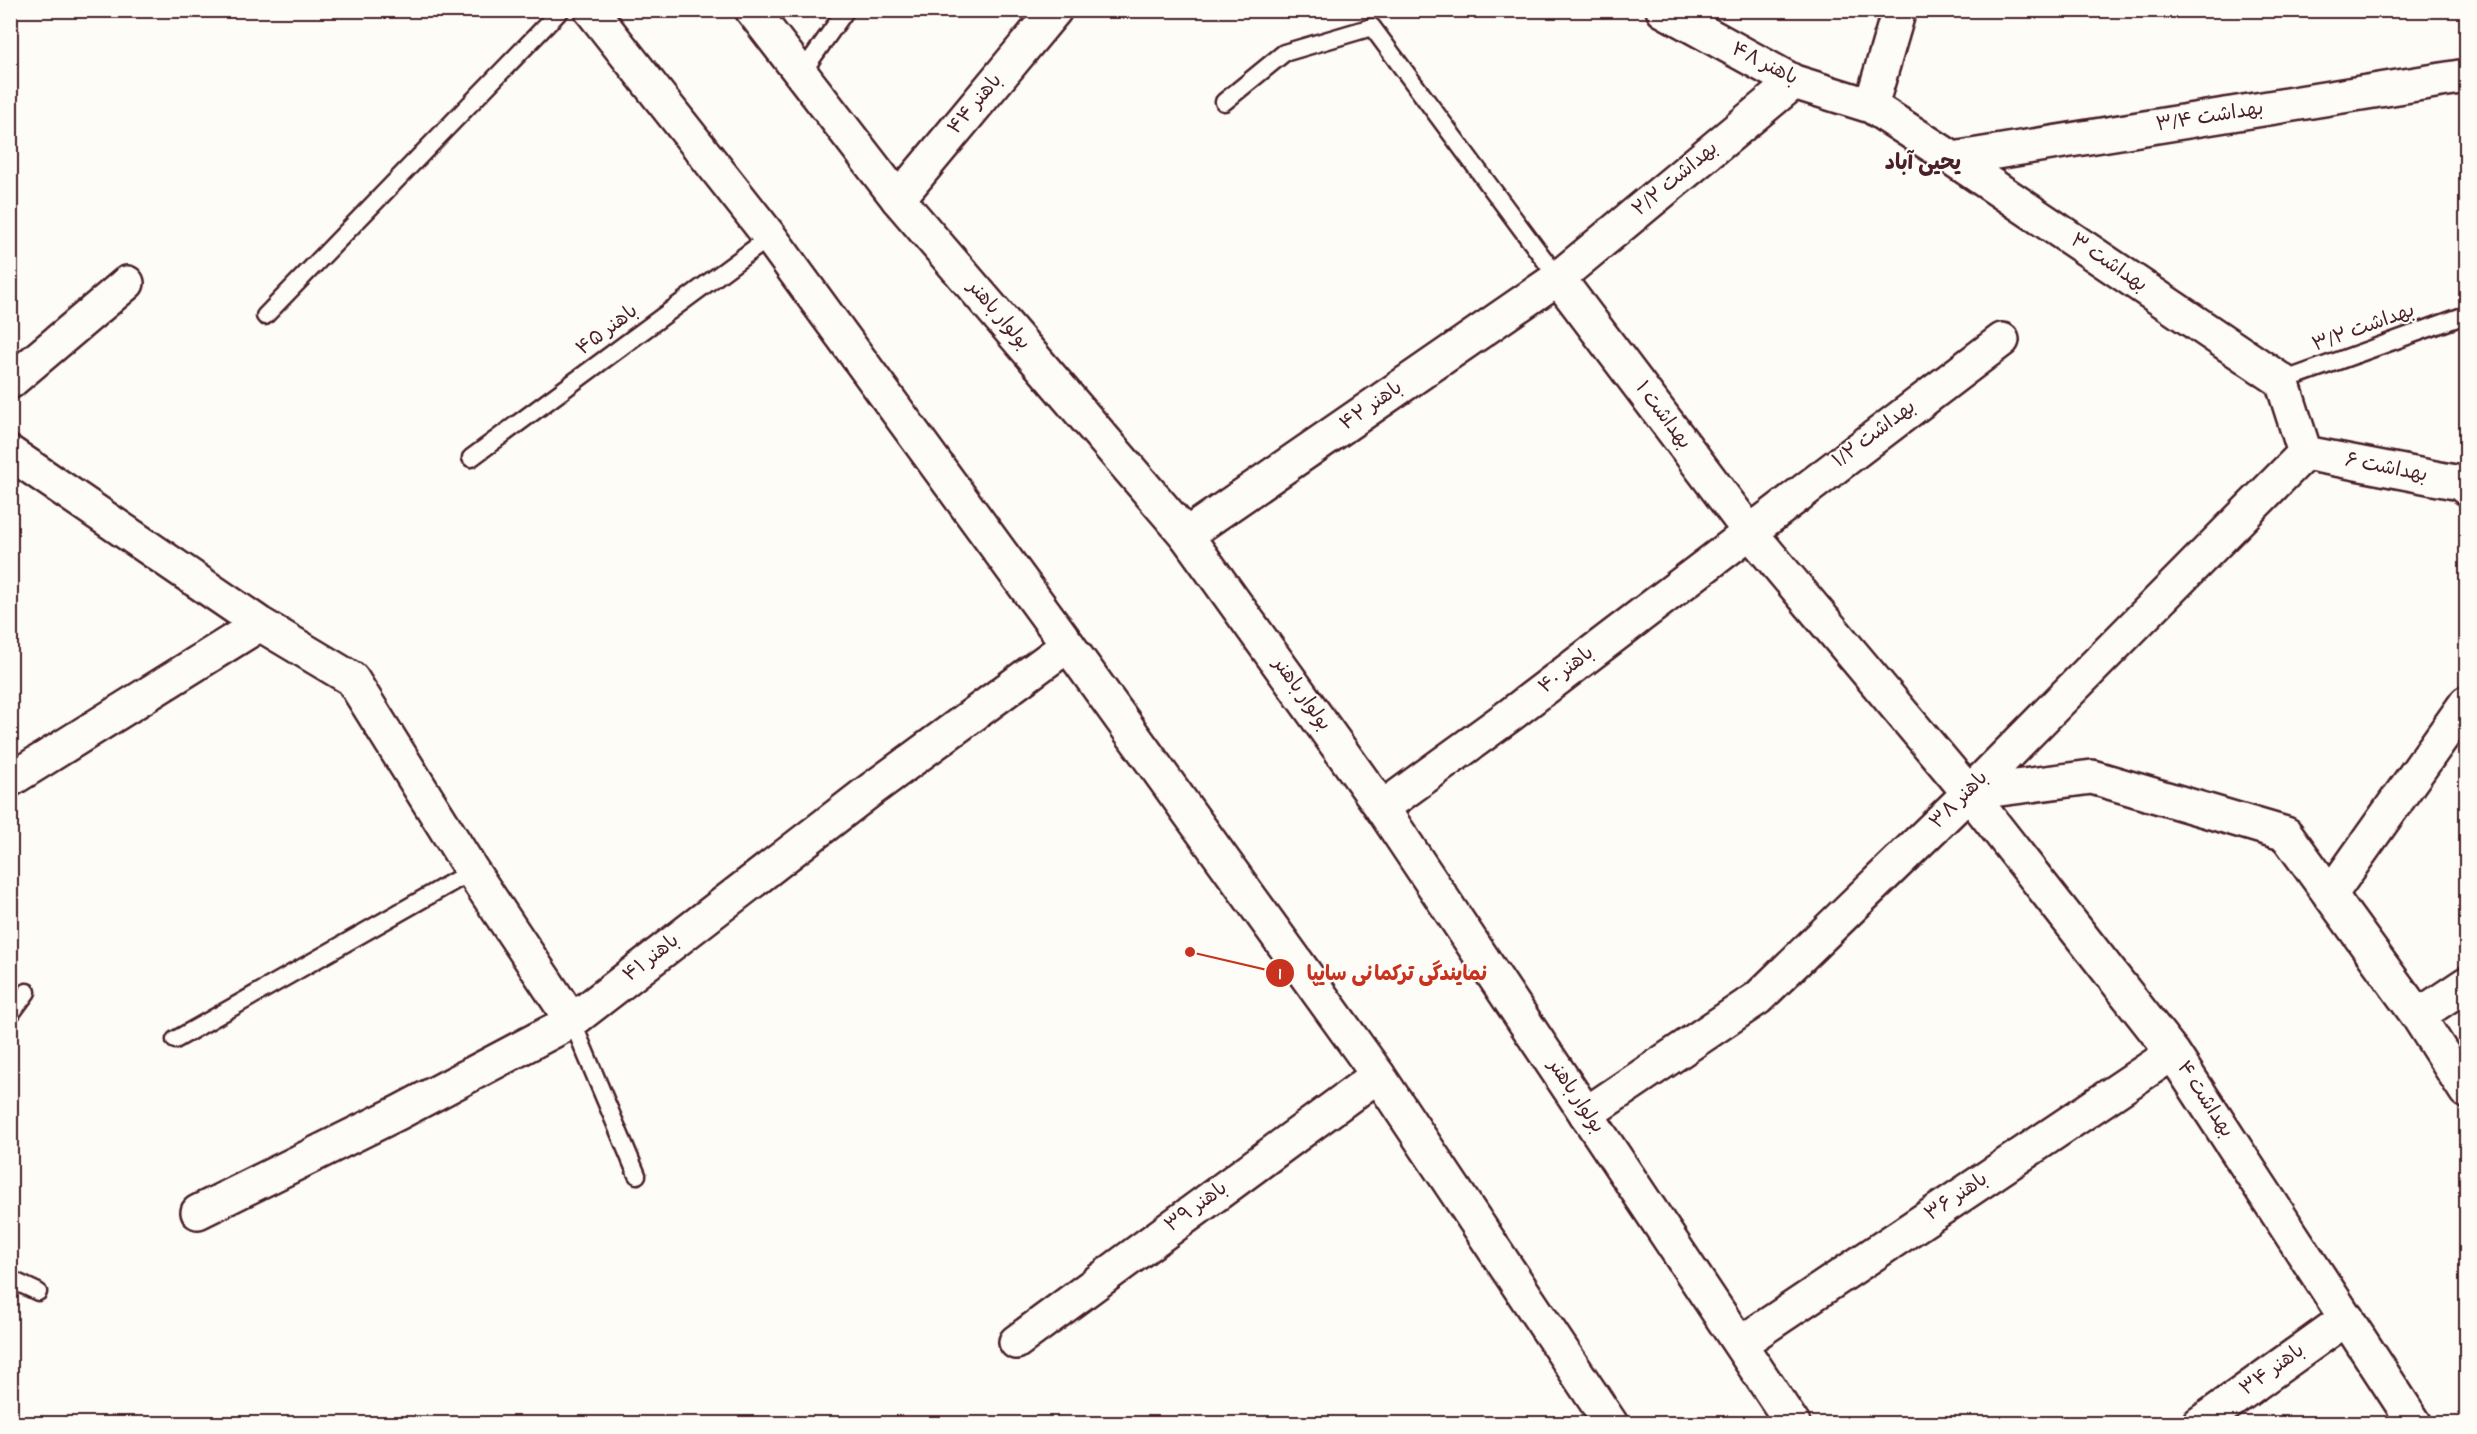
<svg xmlns="http://www.w3.org/2000/svg" width="2477" height="1434" viewBox="0 0 2477 1434" font-family="Dekko,'Playpen Sans Arabic',sans-serif">
<rect width="100%" height="100%" fill="#fdfcf7"/>
<filter id="ink" filterUnits="userSpaceOnUse"><feTurbulence type="fractalNoise" baseFrequency=".0167" numOctaves="2"/><feDisplacementMap in="SourceGraphic" scale="12" xChannelSelector="R" yChannelSelector="G"/><feConvolveMatrix kernelMatrix="1 2 1 2 8 2 1 2 1" color-interpolation-filters="sRGB"/></filter>
<g filter="url(#ink)">
<g fill="none" stroke-linecap="round" stroke-linejoin="round">
<defs>
<path id="service" d="M801 74 846 10
M1224 102 1284 53 1372 27 1558 278
M265 316 561 10
M2282 381 2460 317
M471 458 770 237
M10 1015 27 992
M572 1021 637 1175
M175 1040 472 871
M10 1279 38 1292"/>
<path id="minor" d="M1663 10 1794 82 1871 106 1953 159 2282 381 2305 453
M1871 106 1899 10
M1953 159 2466 76
M898 199 1055 10
M1558 278 1749 531 1969 793 2173 1053 2415 1424
M10 382 127 283
M10 453 260 624 352 679 472 871 572 1021
M2305 453 2460 483 2466 488
M1186 535 1558 278 1794 82
M10 780 260 624
M1969 793 2092 777 2286 834 2418 1016 2466 1091
M1382 808 1510 715 2002 340
M2330 895 2466 703
M2418 1016 2466 984
M1586 1114 1758 998 1969 793 2305 453
M198 1212 398 1113 572 1021 868 792 1068 645
M1016 1342 1378 1075
M1741 1343 2173 1053
M2199 1424 2347 1318"/>
<path id="secondary" d="M591 10 770 237 1068 645 1378 1075 1611 1424
M752 10 898 199 1186 535 1382 808 1793 1424"/>
</defs>
<use href="#service" stroke="#4a1f2b" stroke-width="21"/>
<use href="#minor" stroke="#4a1f2b" stroke-width="38"/>
<use href="#secondary" stroke="#4a1f2b" stroke-width="38"/>
<use href="#service" stroke="#fdfcf7" stroke-width="16"/>
<use href="#minor" stroke="#fdfcf7" stroke-width="33"/>
<use href="#secondary" stroke="#fdfcf7" stroke-width="33"/>
</g>
</g>
<g text-anchor="middle" dominant-baseline="central" stroke-width="4.5" stroke-linejoin="round" paint-order="stroke">
<g font-size="20" fill="#4a1f2b" stroke="#fdfcf7">
<text transform="translate(1764 65) rotate(27)">باهنر ۴۸</text>
<text transform="translate(976 105) rotate(-50)">باهنر ۴۴</text>
<text transform="translate(2210 118) rotate(-9)">بهداشت ۳/۴</text>
<text transform="translate(1676 180) rotate(-40)">بهداشت ۲/۲</text>
<text transform="translate(2108 264) rotate(34)">بهداشت ۳</text>
<text transform="translate(998 316) rotate(49)">بولوار باهنر</text>
<text transform="translate(2364 329) rotate(-20)">بهداشت ۳/۲</text>
<text transform="translate(608 331) rotate(-37)">باهنر ۴۵</text>
<text transform="translate(1372 407) rotate(-35)">باهنر ۴۲</text>
<text transform="translate(1662 416) rotate(53)">بهداشت ۱</text>
<text transform="translate(1875 435) rotate(-37)">بهداشت ۱/۲</text>
<text transform="translate(2386 469) rotate(11)">بهداشت ۶</text>
<text transform="translate(1567 671) rotate(-38)">باهنر ۴۰</text>
<text transform="translate(1301 695) rotate(54)">بولوار باهنر</text>
<text transform="translate(1960 801) rotate(-45)">باهنر ۳۸</text>
<text transform="translate(652 959) rotate(-38)">باهنر ۴۱</text>
<text transform="translate(1575 1097) rotate(56)">بولوار باهنر</text>
<text transform="translate(2204 1100) rotate(57)">بهداشت ۴</text>
<text transform="translate(1957 1198) rotate(-34)">باهنر ۳۶</text>
<text transform="translate(1197 1208) rotate(-36)">باهنر ۳۹</text>
<text transform="translate(2273 1371) rotate(-36)">باهنر ۳۴</text>
</g>
<g font-size="22" font-weight="bold" fill="#4a1f2b" stroke="#fdfcf7">
<text x="1923" y="164">یحیی آباد</text>
</g>
</g>
<path fill="none" stroke="#c8321e" stroke-width="2" d="M1190 952L1280 973"/>
<g fill="#c8321e" stroke="#fdfcf7" stroke-width="2">
<circle cx="1190" cy="952" r="6"/>
<circle cx="1280" cy="973" r="15"/>
</g>
<g font-size="18" text-anchor="middle" font-weight="bold" fill="#fff">
<text x="1280" y="979">1</text>
</g>
<g font-size="21" text-anchor="middle" font-weight="bold" fill="#c8321e" stroke="#fdfcf7" stroke-width="4.5" stroke-linejoin="round" paint-order="stroke">
<text x="1397" y="980">نمایندگی ترکمانی سایپا</text>
</g>
<rect width="2477" height="1434" fill="none" stroke="#fdfcf7" stroke-width="36"/>
<rect x="18" y="18" width="2441" height="1398" fill="none" stroke="#4a1f2b" stroke-width="2" filter="url(#ink)"/>
</svg>
